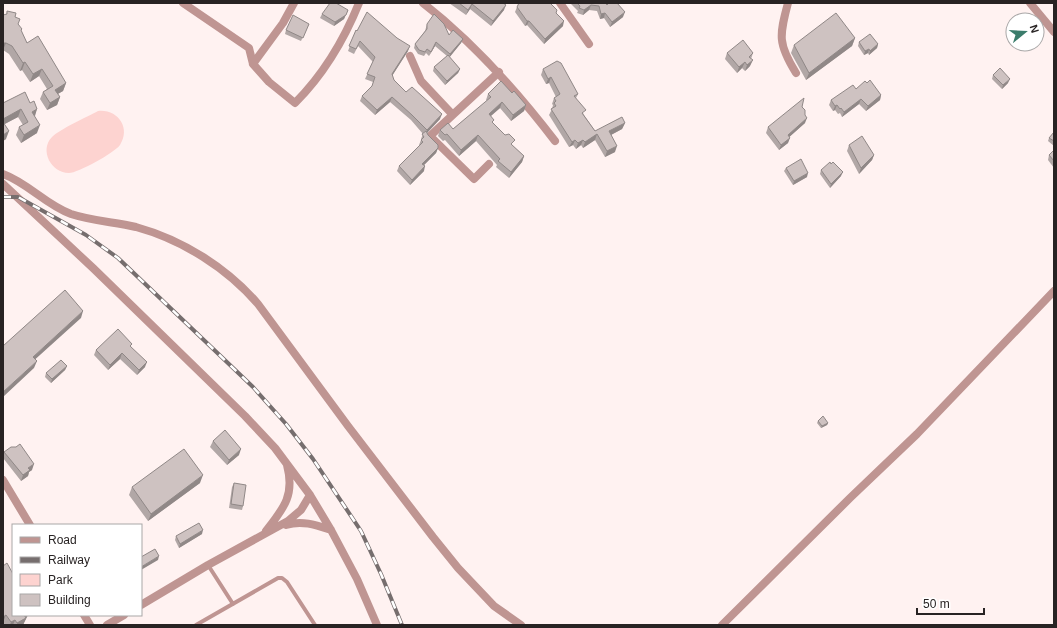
<svg xmlns="http://www.w3.org/2000/svg" width="1057" height="628" viewBox="0 0 1057 628" font-family="Arial,sans-serif">
<rect width="100%" height="100%" fill="#fff2f1"/>
<path fill="#fdd3d0" d="M98 111C118 109 131 128 120 145 114 153 78 173 69 173 51 173 39 150 52 137 60 129 87 117 98 111Z"/>
<g fill="none" stroke-linecap="round" stroke-linejoin="round">
<path stroke="#bf9592" stroke-width="4" d="M208 565 233 604
M196 625 278 578H282L287 582 315 625"/>
<path stroke="#bf9592" stroke-width="8" d="M183 3 249 48 253 64 269 82 295 103C324 74 344 40 359 3
M423 3C474 43 516 90 555 141
M560 3 589 44
M788 3C779 36 778 44 796 73
M1030 3 1054 32
M410 56 421 81 452 114
M253 64 283 23 294 3
M489 164 474 179 430 136 499 72
M3 174C28 183 46 205 71 214 92 221 115 222 136 227 183 240 227 268 258 304L348 426 433 537 458 568 494 606 521 625
M3 184 93 268 245 416 275 448 310 495 331 530 357 579 377 625
M3 480 30 525
M286 525C302 520 316 525 331 530
M266 531C284 508 295 495 287 465
M141 605 208 565 288 521 301 510 310 495
M84 615 90 625
M107 625 124 615
M722 625 850 498 917 434 1054 291"/>
<defs>
<path id="rail" d="M3 197H18L86 235 118 258 253 387 286 424 313 459 361 531 381 574 402 625"/>
</defs>
<use href="#rail" stroke="#766e6e" stroke-width="4"/>
<use href="#rail" stroke="#fff" stroke-width="2.5" stroke-dasharray="8" stroke-linecap="butt"/>
</g>
<path fill="#b1a7a6" d="M449 3H503L504 10 491 26 470 9 466 15Z
M570 3H605L623 17 610 27 604 18 600 19 597 11 589 10 583 15 577 13 578 11Z
M517 7 556 13 563 26 544 44 527 25 525 26 515 12Z
M348 10 344 19 334 26 320 18 322 14Z
M7 11 15 17 18 25 27 43 66 83 63 91 58 94 60 97 57 105 47 110 40 99 43 92 47 89 39 76 30 82 22 70 20 71 9 54 3 50V15H6Z
M309 24 301 41 285 34 286 30Z
M427 24 449 35 463 39 461 43 449 57 460 69 458 73 445 85 433 71 434 67 447 56 435 46 429 56 426 53 424 56 418 54 414 48 415 44 425 31Z
M356 30 357 31 408 51 392 76 394 80 406 92 440 119 427 133 428 135 438 148 436 153 424 165V171L410 185 397 171 399 166 419 146V145L421 140V139L423 134 411 120 390 102 375 115 360 101 362 96 372 86 373 82 365 79 373 62 358 46 354 54 348 51Z
M855 38 852 46 806 80 791 53 794 45Z
M859 42 878 44 877 48 869 55 868 53 864 55 858 46Z
M727 53H753L751 59 750 66 745 71 742 68 737 73 725 59Z
M543 69 578 94 576 98 584 115 595 131 625 123 622 129 611 135 615 152 605 157 595 140 583 148 581 145 576 149 573 145 569 147 549 115 552 109 553 105 552 104 554 98 556 97 549 83 546 84 541 75Z
M993 75 1008 83 1002 89 992 79Z
M856 89 881 95 880 100 866 111 859 104 842 117 840 113 838 114 835 110 833 111 829 105 831 100Z
M512 93 526 105 524 111 511 121 500 108 491 116 493 124 513 146 524 156 522 162 509 178 496 167 497 165 476 141 459 156 445 140 443 141 438 136 440 130 453 129 487 101 486 100 488 94Z
M3 103H30L37 109 34 116 37 133 21 143 16 135 19 127 23 125 18 117 4 124 6 139 3 141Z
M802 107 805 115V123L789 137 788 143 779 150 766 133 768 127Z
M1054 132V146L1048 141 1049 138Z
M849 145 874 155 872 160 859 174 847 151Z
M1054 150V168L1048 160 1049 155Z
M786 168 807 177 793 185 784 171Z
M821 170 841 176 830 188 820 174Z
M131 347 145 367 137 375 120 359 108 370 94 355 96 350Z
M67 366 65 370 51 383 45 377 46 373Z
M818 421 828 423 827 425 821 428 817 423Z
M213 441 239 455 227 465 210 447Z
M4 452 32 470 29 472 28 476 21 481 3 458V456Z
M200 483 148 521 129 495 132 487Z
M234 483 243 506 242 510 229 508 232 487Z
M202 534 179 548 175 540 176 536Z
M3 566 26 619 25 620 23 625H5L3 622Z"/>
<path fill="#908887" d="M472 4 470 9 466 15 468 10Z
M506 5 504 10 491 26 493 21Z
M591 5 589 10 583 15 584 10Z
M348 10 344 19 334 26 335 22Z
M625 12 623 17 610 27 612 22Z
M605 13 604 18 600 19 601 14Z
M527 21H529L527 25 525 26Z
M564 21 563 26 544 44 545 39Z
M855 38 852 46 806 80 809 73Z
M463 39 461 43 449 58 450 54Z
M436 42 435 46 429 56Z
M3 43H6L3 50Z
M878 44 877 48 869 55 870 51Z
M410 46 408 51 390 79 392 74Z
M869 49 868 53 864 55 865 51Z
M753 60 750 66 745 71 747 65Z
M25 62 22 70 20 71 23 63Z
M745 62 742 68 737 73 739 67Z
M42 69 39 76 30 82 33 74Z
M460 69 458 73 445 85 447 81Z
M551 77 549 83 546 84 548 79Z
M1010 79 1008 83 1002 89 1003 85Z
M66 83 63 91 52 97 55 90Z
M881 95 880 100 866 111 868 106Z
M60 97 57 105 47 110 50 103Z
M392 97 390 102 375 115 377 110Z
M861 99 859 104 842 117 844 112Z
M502 102 500 108 486 120 489 114Z
M526 105 524 111 511 121 513 115Z
M837 105 835 110 833 111 835 106Z
M21 109 18 117 3 125V119Z
M37 109 35 116 29 119 32 112Z
M442 114 440 119 425 135 427 130Z
M807 118 805 123 786 140 788 135Z
M625 123 622 129 607 137 609 131Z
M40 125 37 133 21 143 24 135Z
M9 131 6 139 3 141V135Z
M597 134 595 140 583 148 585 142Z
M478 135 476 141 459 156 461 150Z
M790 138 788 143 779 150 781 145Z
M575 140 573 145 569 147 572 142Z
M583 140 581 145 576 149 578 143Z
M617 146 615 152 605 157 607 151Z
M438 148 436 153 420 169 422 164Z
M874 155 872 160 859 174 861 168Z
M524 156 522 162 509 178 511 172Z
M425 166 424 171 410 185 412 180Z
M843 172 841 176 830 188 831 184Z
M808 173 807 177 793 185 794 181Z
M83 311 81 318 30 364 33 357Z
M122 353 120 359 108 370 110 365Z
M37 361 34 368 3 397V392Z
M147 362 145 367 137 375 139 370Z
M67 366 65 370 51 383 52 379Z
M828 423 827 425 821 428 822 426Z
M241 449 239 455 227 465 229 460Z
M34 464 32 470 29 472 28 476 21 481 23 475 28 468Z
M203 475 200 483 148 521 151 514Z
M203 530 202 534 179 548 180 544Z
M159 556 158 560 141 570V567Z
M6 615 3 622V617Z
M24 615H28L23 625H17V623Z
M15 620 13 625H10L11 622Z"/>
<path fill="#cec2c1" stroke="#908887" d="M330 3H336L348 10 346 15 335 22 322 14Z
M459 3H503L506 5 493 21 472 4 468 10Z
M519 3H550L557 10 556 13 564 21 545 39 529 21H527L517 7Z
M577 3H605L607 5 609 3H617L625 12 612 22 605 13 601 14 599 6 591 5 584 10 579 8 580 6Z
M7 11 16 13 15 17 20 19 18 24 22 29 21 30 27 43 38 36 66 83 55 90 60 97 50 103 43 92 53 86 42 69 33 74 25 62 23 63 12 46 6 43H3V15L7 14Z
M367 12 397 38 410 46 392 74 394 80 406 92 412 87 442 114 427 130 412 115 392 97 377 110 362 96 372 86 375 77 367 74 375 57 360 41 356 49 349 46 356 30 357 31Z
M836 13 855 38 809 73 794 45Z
M434 14 444 24 449 35 453 30 463 39 450 54 436 42 431 52 427 49 425 52 419 50 415 44 427 29V24Z
M293 15 309 24 303 38 286 30Z
M870 34 878 44 870 51 869 49 865 51 859 42Z
M743 40 753 53 749 57 753 60 747 65 745 62 739 67 727 53Z
M448 55 460 69 447 81 434 67Z
M557 61 561 63 578 94 574 96 586 110 582 113 595 131 622 117 625 123 609 131 617 146 607 151 597 134 585 142 583 140 578 143 575 140 572 142 551 109 556 106 554 103 556 101 554 98 560 94 551 77 548 79 543 69Z
M1000 68 1010 79 1003 85 993 75Z
M870 80 881 95 868 106 861 99 844 112 841 108 840 109 837 105 835 106 831 100 853 85 856 89 865 81 867 83Z
M501 81 512 93 514 91 526 105 513 115 502 102 489 114 494 120 492 122 505 135 509 134 515 140 511 144 524 156 511 172 498 161 500 159 478 135 461 150 447 134 445 135 440 130 448 123 453 129 491 97 488 94Z
M25 92 30 103 34 101 37 109 32 112 40 125 24 135 19 127 28 122 21 109 3 119V103Z
M804 98 802 107 805 110V115L807 118 788 135 790 138 781 145 768 127Z
M3 122 9 131 3 135Z
M426 131 428 135 438 145V148L422 164 425 166 412 180 399 166 423 142 421 140 424 137 422 134Z
M1054 132V141L1049 138Z
M862 136 874 155 861 168 849 145Z
M1054 150V161L1049 155Z
M801 159 808 173 794 181 786 168Z
M830 162 831 164 833 162 843 172 831 184 821 170Z
M65 290 83 311 33 357 37 361 3 392V346Z
M118 329 132 344 130 346 147 362 139 370 122 353 110 365 96 350Z
M61 360 67 366 52 379 46 373Z
M823 416 828 423 822 426 818 421Z
M225 430 241 449 229 460 213 441Z
M20 444 34 464 28 468 30 470 23 475 4 452 11 447H16Z
M184 449 203 475 151 514 132 487Z
M234 483 246 485 243 506 231 504Z
M199 523 203 530 180 544 176 536Z
M155 549 159 556 141 567V557Z
M7 563 13 574V615H24L26 618 17 623 15 620 11 622 6 615 3 617V566Z"/>
<rect width="1057" height="628" fill="none" stroke="#282323" stroke-width="8"/>
<rect x="12" y="524" width="130" height="92" fill="#ffffff" stroke="#a9a7a7"/>
<rect x="20" y="537" width="20" height="6" fill="#bf9592" stroke="#a9a7a7"/>
<text x="48" y="544" font-size="12" fill="#282323">Road</text>
<rect x="20" y="557" width="20" height="6" fill="#766e6e" stroke="#a9a7a7"/>
<text x="48" y="564" font-size="12" fill="#282323">Railway</text>
<rect x="20" y="574" width="20" height="12" fill="#fdd3d0" stroke="#a9a7a7"/>
<text x="48" y="584" font-size="12" fill="#282323">Park</text>
<rect x="20" y="594" width="20" height="12" fill="#cec2c1" stroke="#a9a7a7"/>
<text x="48" y="604" font-size="12" fill="#282323">Building</text>
<g transform="translate(1025 32) rotate(72)"><circle r="19" fill="#ffffff" stroke="#a9a7a7"/>
<path d="M0-3L7 15L0 10L-7 15Z" fill="#3b7c6b"/>
<text y="-6" font-size="11" font-weight="bold" text-anchor="middle" fill="#282323">N</text>
</g>
<path d="M917 608v6h67v-6" fill="none" stroke="#282323" stroke-width="2"/>
<text x="923" y="608" font-size="12" fill="#282323" stroke="#ffffff" stroke-width="3" paint-order="stroke">50 m</text>
</svg>
